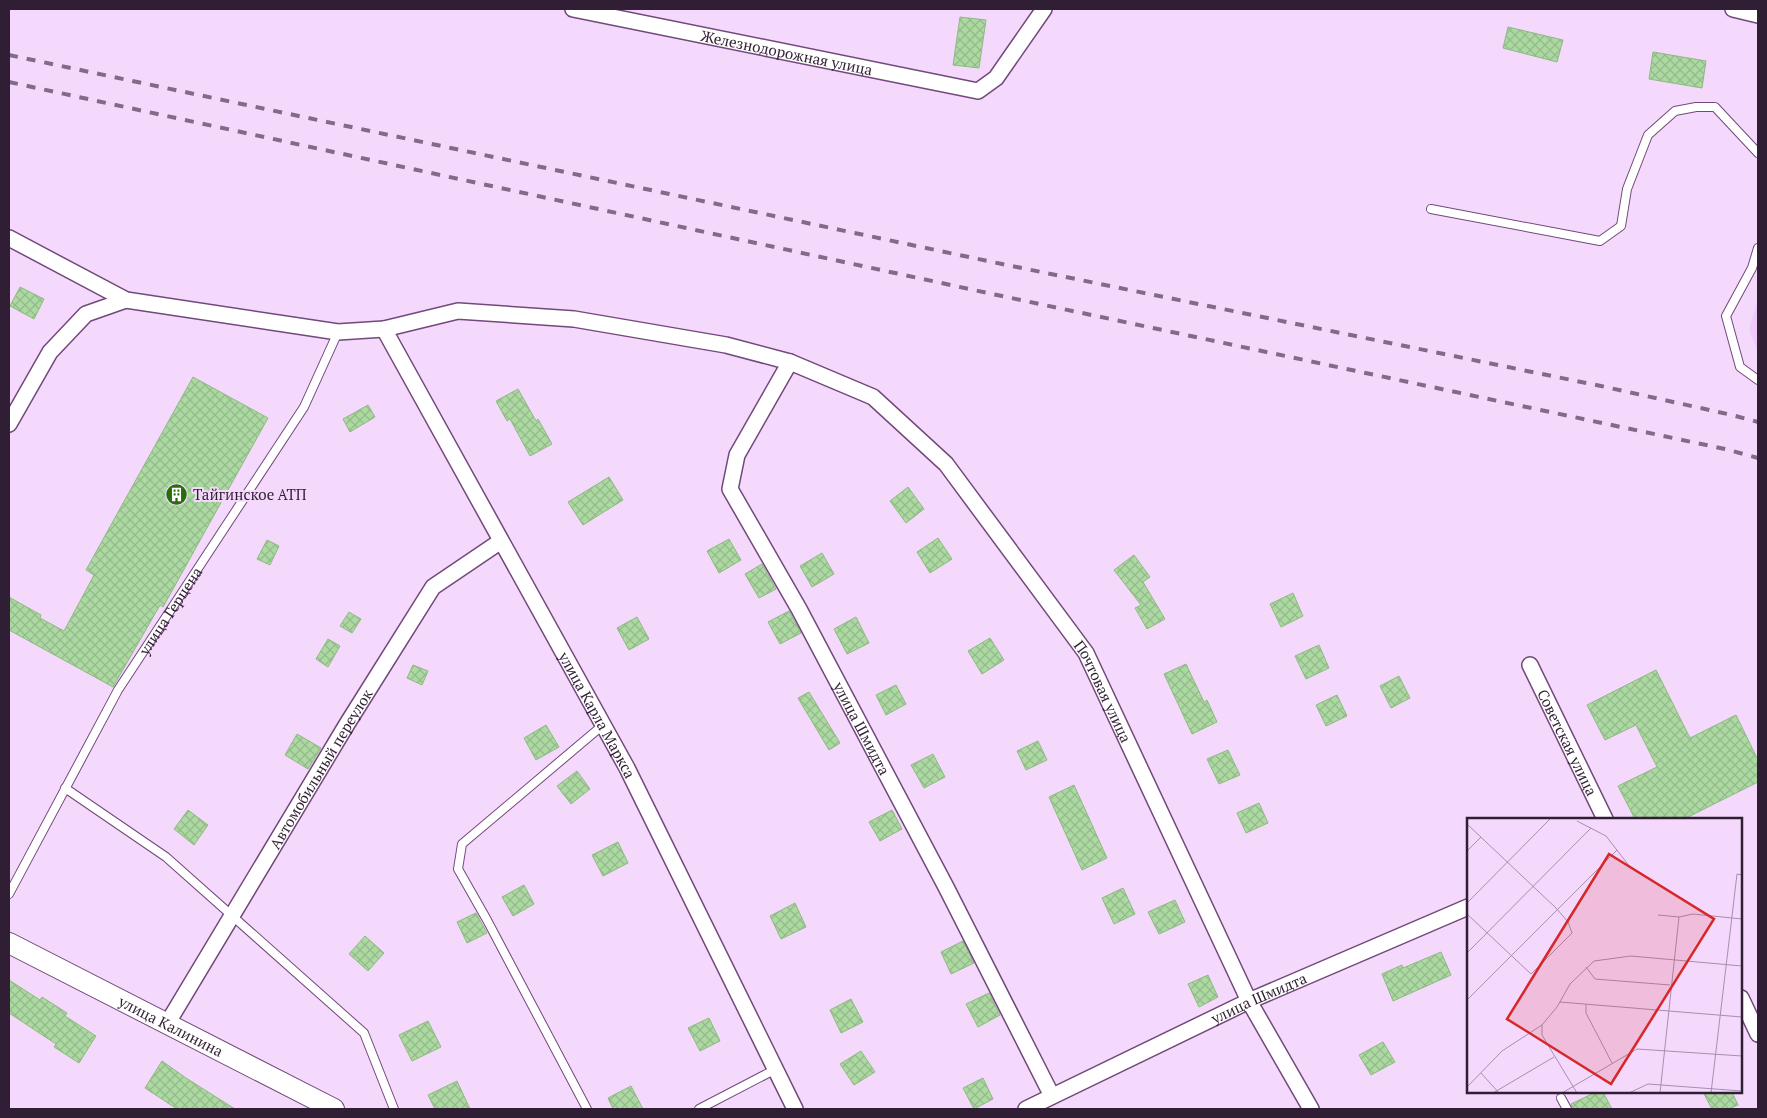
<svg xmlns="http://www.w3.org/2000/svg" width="1767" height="1118" viewBox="0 0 1767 1118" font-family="'PT Serif',serif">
<defs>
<pattern id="building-cross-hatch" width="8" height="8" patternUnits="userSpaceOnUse" patternTransform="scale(1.25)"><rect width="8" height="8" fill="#acd9a1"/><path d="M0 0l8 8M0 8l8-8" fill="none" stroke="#94ba8b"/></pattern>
</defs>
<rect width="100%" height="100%" fill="#f5d9fc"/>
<path fill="#f2c9fc" d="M1758 299V352L1749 330Z"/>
<path fill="url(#building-cross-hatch)" stroke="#8eba83" d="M960 17 986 20 979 68 953 65Z
M1508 27 1563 40 1557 62 1503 48Z
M1653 52 1706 61 1702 88 1649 79Z
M20 287 44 299 34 319 10 306Z
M193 377 268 418 163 607 160 605 113 687 9 630V597L41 615 40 618 64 631 94 575 86 570Z
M518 389 536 421 538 419 552 444 530 456 510 419 507 421 496 401Z
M368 405 375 417 350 432 343 419Z
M609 477 623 500 583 525 568 502Z
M908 487 924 509 906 523 890 501Z
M938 538 952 559 930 573 917 552Z
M729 539 741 560 719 573 707 551Z
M267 540 279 546 270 565 257 559Z
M822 553 834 574 812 587 800 566Z
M1134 555 1150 577 1143 582 1165 619 1147 629 1135 608 1141 605 1114 570Z
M762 564 776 589 759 598 745 574Z
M1293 593 1303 616 1281 627 1270 604Z
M789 611 801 633 780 644 768 622Z
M349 612 361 619 352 633 340 626Z
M637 617 649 639 629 650 617 628Z
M856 617 869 643 847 654 834 629Z
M990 638 1004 660 982 674 968 651Z
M328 639 340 646 328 667 316 659Z
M1319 645 1329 668 1306 679 1295 656Z
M1186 664 1204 702 1207 700 1217 722 1192 734 1164 674Z
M413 665 428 671 422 685 407 678Z
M1656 670 1690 738 1736 715 1758 760V782L1684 819H1635L1618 786 1657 767 1636 725 1605 740 1587 705Z
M1399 676 1410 698 1391 708 1380 686Z
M896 685 906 704 886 715 876 695Z
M809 692 840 743 829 750 798 698Z
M1337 695 1347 716 1326 726 1316 705Z
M546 725 559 747 536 760 524 738Z
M297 734 321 748 308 769 285 755Z
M1038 741 1047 760 1026 770 1017 751Z
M1228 750 1240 775 1219 784 1207 759Z
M933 754 945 777 924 788 911 765Z
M577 771 590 789 571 804 557 786Z
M1074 785 1107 858 1082 870 1049 797Z
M1259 803 1268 823 1246 833 1237 813Z
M188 810 208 825 194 845 174 829Z
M892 810 902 829 880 841 869 822Z
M618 842 628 863 603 876 592 855Z
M524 885 534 904 513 916 502 897Z
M1123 888 1135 914 1114 924 1102 898Z
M1175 900 1185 922 1159 934 1148 912Z
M795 903 806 927 781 939 770 916Z
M476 913 487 933 467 943 457 922Z
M365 936 384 953 368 971 349 954Z
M963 941 974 963 951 974 941 952Z
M1441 952 1451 975 1393 1001 1382 974 1402 965 1403 968Z
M1208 975 1218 997 1199 1007 1188 984Z
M9 980 40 1000 42 997 67 1013 65 1016 96 1036 79 1063 54 1047 56 1044 9 1013Z
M989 993 1000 1015 978 1027 966 1004Z
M851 999 863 1022 841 1033 830 1010Z
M709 1018 720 1041 700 1051 688 1028Z
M428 1021 441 1047 412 1061 399 1035Z
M1383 1042 1395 1062 1371 1075 1359 1055Z
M861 1051 875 1072 854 1085 840 1064Z
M162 1061 186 1078 235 1109H177L145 1088Z
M983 1078 993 1099 974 1109 963 1088Z
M457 1081 470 1109H435L428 1095Z
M631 1086 643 1109H613L608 1098Z
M1596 1092H1603L1612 1109H1573L1571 1104Z
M1703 1092H1732L1738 1105 1728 1109H1712Z"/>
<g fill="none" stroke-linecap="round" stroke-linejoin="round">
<defs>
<g id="service">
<path d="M1431 209 1600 241 1621 226 1627 189 1648 135 1675 111 1696 107H1715L1758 153"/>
<path d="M1758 248 1752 268 1726 316 1740 367 1758 380"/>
<path d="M65 788 166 857 364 1033 394 1109"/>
<path id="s1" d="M9 894 118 690 304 407 338 332"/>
<path d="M1561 1098 1567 1109"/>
<path d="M587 1109 487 920 458 869 462 844 603 725"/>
<path d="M699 1109 776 1069"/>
</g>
<g id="minor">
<path id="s2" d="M573 9 978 91 996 78 1044 9"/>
<path d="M1733 9 1758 15"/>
<path id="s3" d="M9 238 126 300 338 332 384 329 458 311 574 319 726 345 790 362 873 397 946 464 1086 653 1249 1001 1311 1109"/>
<path id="s4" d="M384 329 627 768 795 1109"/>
<path id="s5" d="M790 362 737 455 730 489 799 609 946 887 1052 1096"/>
<path d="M9 424 50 352 86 314 126 300"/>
<path id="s6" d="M1530 665 1605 819"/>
<path d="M1741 998 1758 1034"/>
<path id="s7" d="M167 1024 347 724 433 587 501 541"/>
<path id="s8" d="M1026 1109 1249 1001 1468 907"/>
</g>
<g id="secondary">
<path id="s9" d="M9 943 334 1109"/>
</g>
</defs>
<use href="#service" stroke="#71497b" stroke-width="10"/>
<use href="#minor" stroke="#71497b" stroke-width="18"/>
<use href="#secondary" stroke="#71497b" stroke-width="22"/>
<use href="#service" stroke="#fff" stroke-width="8"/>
<use href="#minor" stroke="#fff" stroke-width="15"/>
<use href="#secondary" stroke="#fff" stroke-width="20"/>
<path stroke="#816b86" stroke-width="4" stroke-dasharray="9 9" stroke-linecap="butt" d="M9 55 1002 264 1601 386 1732 415 1758 422
M9 82 997 295 1725 449 1758 458"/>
</g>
<defs>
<symbol id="building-disc" viewBox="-11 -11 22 22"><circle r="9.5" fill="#266e0c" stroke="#f5d9fc"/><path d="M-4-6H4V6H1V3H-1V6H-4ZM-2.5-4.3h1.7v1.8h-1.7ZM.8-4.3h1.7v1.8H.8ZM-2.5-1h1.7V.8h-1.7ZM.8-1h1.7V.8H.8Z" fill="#fff"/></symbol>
</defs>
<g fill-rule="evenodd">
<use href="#building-disc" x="164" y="482" width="25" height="25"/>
</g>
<g text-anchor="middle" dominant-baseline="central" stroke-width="4" stroke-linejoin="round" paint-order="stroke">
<g font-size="15" fill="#301f34" stroke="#f5d9fc">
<text stroke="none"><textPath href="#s2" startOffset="218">Железнодорожная улица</textPath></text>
<text stroke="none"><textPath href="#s1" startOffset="326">улица Герцена</textPath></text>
<text stroke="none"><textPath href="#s3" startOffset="1272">Почтовая улица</textPath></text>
<text stroke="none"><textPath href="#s4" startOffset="441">улица Карла Маркса</textPath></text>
<text stroke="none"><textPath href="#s5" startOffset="415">улица Шмидта</textPath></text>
<text stroke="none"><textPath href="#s6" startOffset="86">Советская улица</textPath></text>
<text stroke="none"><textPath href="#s7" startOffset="298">Автомобильный переулок</textPath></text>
<text stroke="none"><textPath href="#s8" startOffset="258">улица Шмидта</textPath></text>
<text stroke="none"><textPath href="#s9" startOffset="182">улица Калинина</textPath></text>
</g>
<g font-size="15" fill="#301f34" stroke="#f5d9fc" text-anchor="start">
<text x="193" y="494">Тайгинское АТП</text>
</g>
</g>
<g transform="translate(1467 818)">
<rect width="275" height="275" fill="#f5d9fc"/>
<path fill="none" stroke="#a68fac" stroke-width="1" d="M110 3 139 18 163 49M0 6 89 90 101 104 105 115 64 156 0 96M0 33 14 19M0 85 84 0M191 97 212 99 226 96 275 101M0 135 124 10M119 149 128 161 203 167M0 182 150 32M93 184 275 199M119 186V195L145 245M75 207V217L110 275M14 255 32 275M0 269 35 233 75 207 90 189 103 166 127 143 164 138 275 148M26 275 87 239M95 275 170 231 275 238M162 275 181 266 275 273M193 275 212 99M244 275 270 56 275 57"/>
<path fill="#d62828" fill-opacity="0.15" stroke="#d62828" stroke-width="2.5" d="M142 36 247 101 144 266 40 201Z"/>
<rect width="275" height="275" fill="none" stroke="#301f34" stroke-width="2.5"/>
</g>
<rect width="1767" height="1118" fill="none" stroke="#301f34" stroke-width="20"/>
</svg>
